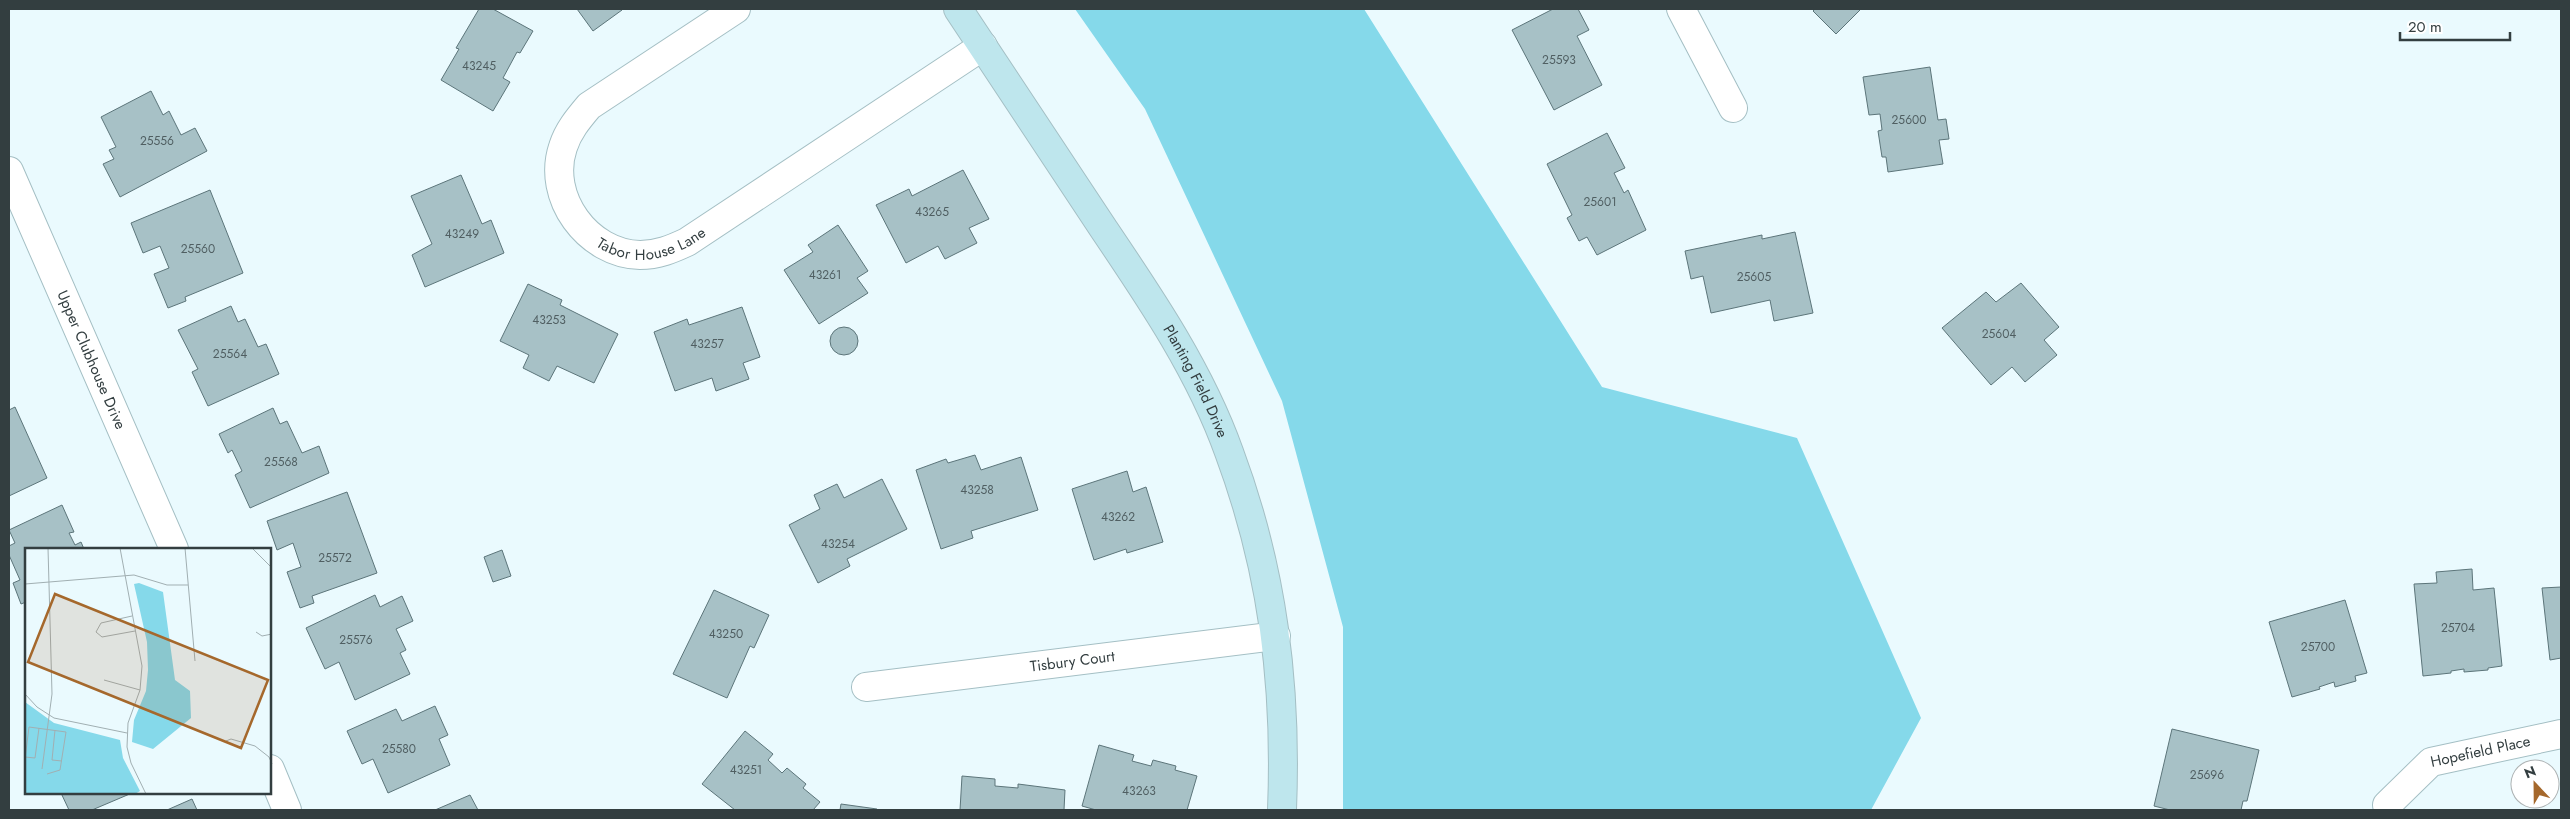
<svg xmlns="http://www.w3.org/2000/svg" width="2570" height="819" viewBox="0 0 2570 819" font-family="Jost,sans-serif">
<rect width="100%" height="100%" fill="#eafafe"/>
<path fill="#85d9ea" d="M1075 9H1364L1602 387 1797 438 1921 718 1871 810H1343V627L1282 401 1145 109Z"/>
<path fill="#a7c1c6" stroke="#5c757a" d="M479 9H493L533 31 520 53 517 52 503 78 510 82 493 111 441 80 459 49 456 48Z
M577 9H620L622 10 593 31Z
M1553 9H1578L1589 30 1577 36 1602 85 1554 110 1512 30Z
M1815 9H1861L1836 34 1813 11Z
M1930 67 1938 120 1946 119 1949 139 1939 140 1943 164 1888 172 1886 157H1882L1878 131 1882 130 1880 114 1869 115 1863 77Z
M151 91 163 115 169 111 181 135 195 128 207 151 120 197 103 164 114 159 109 150 116 147 101 117Z
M1607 133 1625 168 1614 173 1624 193 1628 190 1646 230 1597 255 1587 237 1579 241 1567 218 1572 215 1547 164Z
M963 170 989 219 969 228 977 243 945 259 938 246 906 263 876 205 909 189 912 196Z
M461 175 482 224 491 220 504 253 425 287 412 255 432 244 411 196Z
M210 190 243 273 185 297 186 301 168 308 154 274 169 268 160 246 143 253 131 223Z
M838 225 868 271 857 278 868 293 819 324 784 270 813 252 808 245Z
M1795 232 1813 313 1774 321 1770 300 1711 313 1703 276 1691 279 1685 251 1762 235V239Z
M2021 283 2059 327 2044 340 2057 355 2025 382 2012 367 1991 385 1942 328 1986 292 1996 302Z
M528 284 562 300 560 305 618 334 594 383 557 366 549 381 523 368 529 355 500 341Z
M231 306 238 322 245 319 258 347 266 344 279 374 208 406 192 372 198 369 178 330Z
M742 307 760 357 743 363 749 379 716 391 712 378 675 391 654 332 687 319 689 325Z
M830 341a14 14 0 1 1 28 0a14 14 0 1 1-28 0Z
M15 407 47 478 9 496V410Z
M273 408 280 424 287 421 302 453 319 446 329 473 250 508 235 475 242 471 232 450 228 453 219 434Z
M975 455 981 470 1021 457 1038 510 971 531 973 538 941 549 916 470 946 459 948 463Z
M1127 471 1133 492 1146 487 1163 542 1127 553 1126 549 1094 560 1072 489Z
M882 479 907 529 847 559 850 566 818 583 789 525 820 509 814 495 837 484 844 498Z
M347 492 377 573 312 596 314 603 300 608 287 572 301 567 293 543 277 550 267 521Z
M62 505 74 532 69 533 75 545 81 542 84 549H26V602L21 604 13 583 20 580 9 555V546L15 543 9 530Z
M502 550 511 576 493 582 484 557Z
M2472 569 2473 590 2494 588 2502 666 2488 668V670L2464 672V669L2451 671V673L2423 676 2414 584 2437 583 2436 572Z
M2561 587V658L2550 660 2542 588Z
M714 590 769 615 754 648 750 646 727 698 673 674Z
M375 595 380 607 402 596 413 621 396 629 406 650 400 653 410 674 355 700 339 662 325 669 306 628Z
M2345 600 2367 673 2355 676 2356 681 2335 687 2334 682 2319 687 2320 689 2292 697 2269 622Z
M435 706 448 735 439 739 450 765 388 793 373 759 362 764 347 731 396 709 402 721Z
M2172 729 2259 750 2247 801H2243L2241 810H2170L2154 806Z
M745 731 773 754 768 760 782 773 787 768 806 784 803 788 820 802 813 810H735L702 784Z
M1099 745 1134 755 1132 761 1151 766 1153 760 1176 766 1175 770 1197 776 1187 810H1096L1082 806Z
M962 776 995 779V786L1018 788V784L1065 790 1064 810H960Z
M61 793H132L92 810H69Z
M470 795 478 810H435Z
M192 799 197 810H167Z
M841 804 877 809V810H840Z"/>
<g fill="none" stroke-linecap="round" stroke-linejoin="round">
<defs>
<g id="street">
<path id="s1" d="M736 9 589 106C578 119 568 131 563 147 546 197 588 254 640 255 658 255 672 249 687 242L983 46"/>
<path d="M1681 9 1733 108"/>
<path id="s2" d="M9 171 174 549"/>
<path id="s3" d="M866 687 1276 636"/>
<path d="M270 769 287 810"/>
<path id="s4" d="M2387 805 2431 762 2561 734"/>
</g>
<g id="secondary">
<path id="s5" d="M958 9C1006 82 1055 155 1103 228 1151 299 1200 371 1229 452 1273 570 1287 685 1282 810"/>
</g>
</defs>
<use href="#street" stroke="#a4bfc4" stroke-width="30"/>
<use href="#secondary" stroke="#a4bfc4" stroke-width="30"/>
<use href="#street" stroke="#fff" stroke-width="28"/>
<use href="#secondary" stroke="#bee6ed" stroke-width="28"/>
</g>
<g text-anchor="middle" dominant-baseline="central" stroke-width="4" stroke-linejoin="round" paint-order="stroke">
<g font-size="12" fill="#505f62">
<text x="1559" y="60">25593</text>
<text x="479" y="66">43245</text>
<text x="1909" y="120">25600</text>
<text x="157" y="141">25556</text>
<text x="1600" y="202">25601</text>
<text x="932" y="212">43265</text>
<text x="462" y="234">43249</text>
<text x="198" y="249">25560</text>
<text x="825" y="275">43261</text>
<text x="1754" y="277">25605</text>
<text x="549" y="320">43253</text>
<text x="1999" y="334">25604</text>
<text x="707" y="344">43257</text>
<text x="230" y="354">25564</text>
<text x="281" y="462">25568</text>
<text x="977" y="490">43258</text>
<text x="1118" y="517">43262</text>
<text x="838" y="544">43254</text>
<text x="335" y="558">25572</text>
<text x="2458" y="628">25704</text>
<text x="726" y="634">43250</text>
<text x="356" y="640">25576</text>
<text x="2318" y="647">25700</text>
<text x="399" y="749">25580</text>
<text x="746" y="770">43251</text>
<text x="2207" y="775">25696</text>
<text x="1139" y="791">43263</text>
</g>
<g font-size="15" fill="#333e40" stroke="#fff">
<text stroke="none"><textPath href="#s1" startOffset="390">Tabor House Lane</textPath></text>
<text stroke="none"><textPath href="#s2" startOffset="206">Upper Clubhouse Drive</textPath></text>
<text stroke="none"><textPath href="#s5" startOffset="442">Planting Field Drive</textPath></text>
<text stroke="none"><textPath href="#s3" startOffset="208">Tisbury Court</textPath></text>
<text stroke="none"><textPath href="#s4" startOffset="112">Hopefield Place</textPath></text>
</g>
</g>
<g transform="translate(25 548)">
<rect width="246" height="246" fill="#eafafe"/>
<path d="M114 35 138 44 150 132 165 143 166 170 128 201 107 194 109 172 121 143 123 122 122 94 109 36ZM0 154 29 175 95 192 98 210 115 243 110 246H0Z" fill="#85d9ea"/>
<path fill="none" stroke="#a1afb2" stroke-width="1" d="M95 0 117 118 115 142 103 175 102 199 106 215 121 246M160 0 170 113M227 0 247 20M0 36 109 27 142 37H163M107 68 76 75 71 84 77 89 110 83M231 84 237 88 247 86M79 132 115 142M0 146 12 159 29 170 102 185M30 182 27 212 37 213M201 193 206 191 230 198 244 209 247 216M0 209 10 210 14 180M0 211 4 179 41 184 35 222 22 226M17 221 27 146 23 0"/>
<path fill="#a5682c" fill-opacity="0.15" stroke="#a5682c" stroke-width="2.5" d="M30 46 243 132 216 200 3 114Z"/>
<rect width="246" height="246" fill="none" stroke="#333e40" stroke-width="2.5"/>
</g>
<rect width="2570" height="819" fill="none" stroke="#333e40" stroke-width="20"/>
<g transform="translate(2535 784) rotate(338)"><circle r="24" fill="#ffffff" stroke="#adb2b3"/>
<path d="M0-4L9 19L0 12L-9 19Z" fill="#a5682c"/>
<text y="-8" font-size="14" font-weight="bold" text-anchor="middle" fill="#333e40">N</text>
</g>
<path d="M2400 32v8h110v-8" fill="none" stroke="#333e40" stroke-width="2.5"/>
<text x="2408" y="32" font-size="15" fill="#333e40" stroke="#ffffff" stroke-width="4" paint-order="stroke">20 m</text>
</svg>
